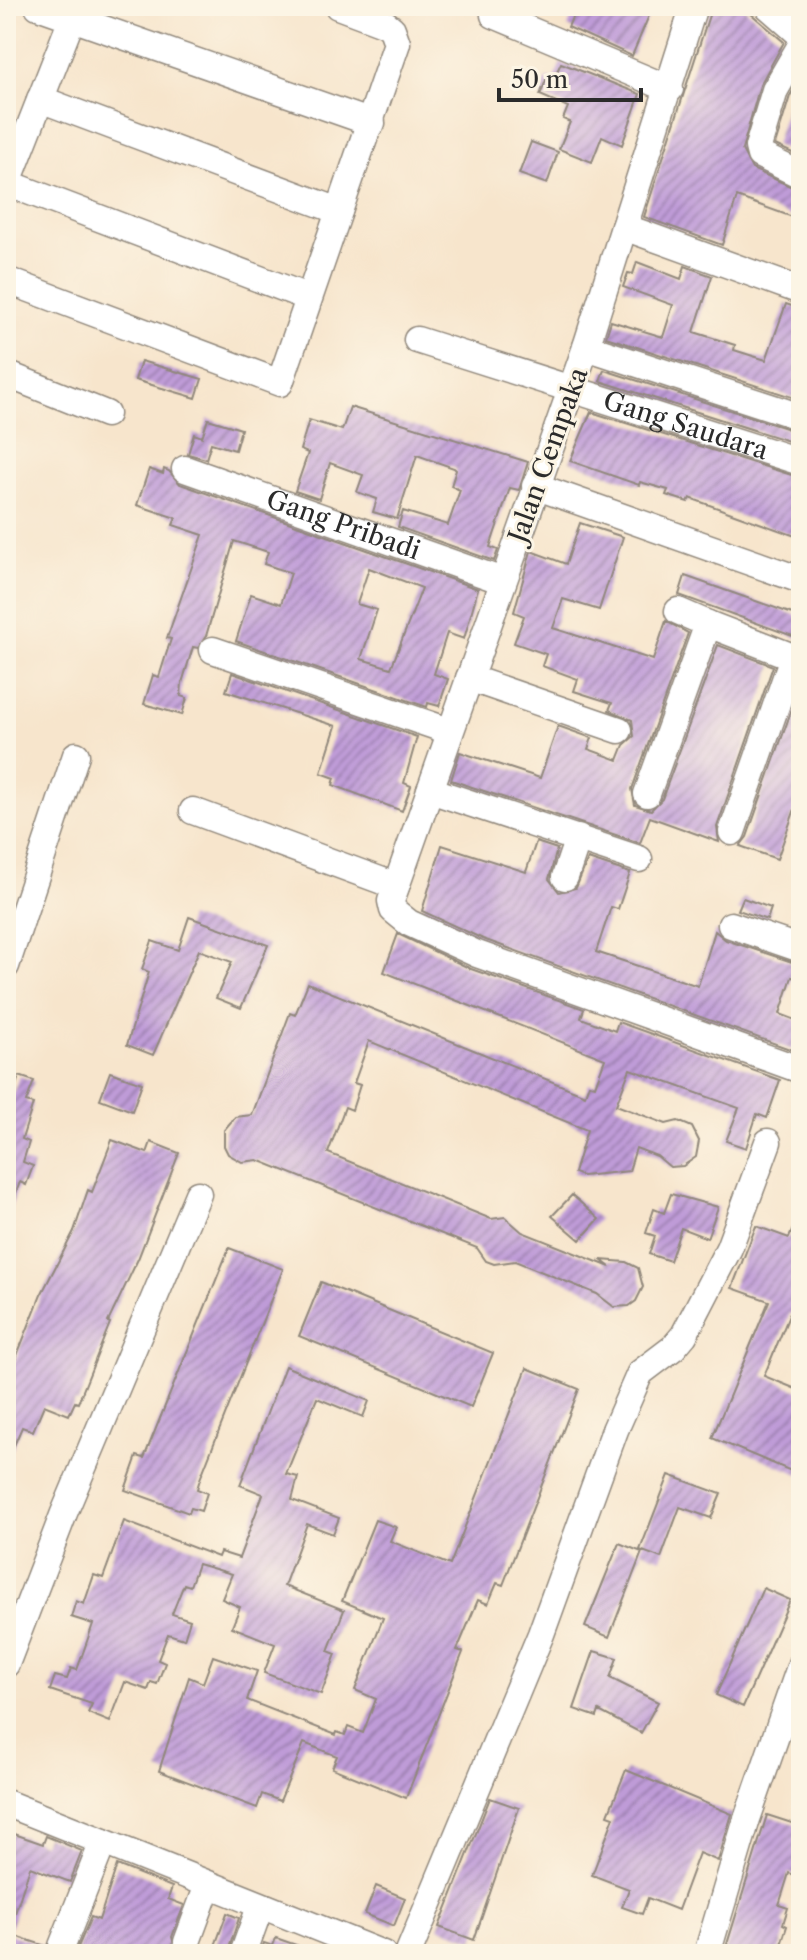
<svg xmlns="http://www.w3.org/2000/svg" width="807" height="1960" viewBox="0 0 807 1960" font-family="'Libre Caslon Text',serif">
<defs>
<pattern id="building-hatch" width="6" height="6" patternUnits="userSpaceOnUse" patternTransform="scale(2)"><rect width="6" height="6" fill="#bf9bd8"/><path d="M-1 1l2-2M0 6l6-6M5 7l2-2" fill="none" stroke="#9b7faf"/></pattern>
</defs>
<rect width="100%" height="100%" fill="#fcf5e5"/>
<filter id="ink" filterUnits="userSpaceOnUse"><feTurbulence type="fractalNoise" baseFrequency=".0125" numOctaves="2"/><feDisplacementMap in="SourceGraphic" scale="16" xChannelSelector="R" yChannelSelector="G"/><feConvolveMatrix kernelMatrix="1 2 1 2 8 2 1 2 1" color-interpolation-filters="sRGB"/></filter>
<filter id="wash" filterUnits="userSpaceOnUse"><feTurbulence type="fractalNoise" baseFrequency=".006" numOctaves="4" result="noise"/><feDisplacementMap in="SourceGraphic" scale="32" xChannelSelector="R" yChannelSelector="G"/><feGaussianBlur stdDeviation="1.8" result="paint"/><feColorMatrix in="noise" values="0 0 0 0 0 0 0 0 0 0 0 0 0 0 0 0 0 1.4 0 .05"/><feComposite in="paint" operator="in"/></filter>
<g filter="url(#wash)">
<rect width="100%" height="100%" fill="#f7e5cc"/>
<g id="blocks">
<path fill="url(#building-hatch)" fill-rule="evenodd" d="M577 6H653L632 56 568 27Z
M712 6H742L784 42 760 85 742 150 752 169 801 191V220L737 197 722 245 644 217Z
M561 63 640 94 622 145 602 136 592 162 559 149 570 122 563 119 568 107 540 95 547 78 553 80Z
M801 77V157L775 145 790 96Z
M531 142 558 152 547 184 519 174Z
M637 262 681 279 685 266 712 276 694 332 735 345 734 350 753 356 766 360 786 304 801 309V400L606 337 611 321 663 337 673 305 623 287 628 273 633 274Z
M141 361 202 379 196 398 135 380Z
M604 370 801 433V445L600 381Z
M350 407 528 462 519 490 510 488 490 547 498 550 494 561 398 527 403 511 448 525 460 490 451 486 456 470 454 468 417 455 397 519 373 512 377 499 357 492 363 475 330 463 319 499 295 491 308 453 300 450 309 420 342 430Z
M591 412 801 478V538L690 498 688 502 666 495 668 490 640 482 639 485 570 461Z
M208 419 241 429 235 450 211 443 206 459 188 454 194 434 202 437Z
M149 469 163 474 164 469 169 471 180 484 478 589 464 639 447 633 434 674 448 679 439 706 428 703 427 707 236 641 251 594 281 604 291 573 264 564 268 552 234 541 206 636 198 648 193 647 182 683 181 696 187 698 182 715 144 704 153 675 159 677 171 639 167 638 203 535 173 525 176 518 137 505ZM369 568 422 588 391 668 361 659 377 610 357 604Z
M580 523 623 537 599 610 563 599 553 628 653 660 666 621 688 633 632 789 635 805 651 810 662 799 718 645 773 666 717 827 719 842 650 817 640 843 451 780 460 752 540 778 558 726 592 738 588 749 618 760 624 745 634 736 632 720 609 710 612 703 574 691 578 679 542 666 546 654 514 643 524 616 514 612 531 551 566 564Z
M685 576 801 617V639L679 595Z
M232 673 417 737 404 783 411 786 402 811 333 785 335 778 321 773 336 726 226 691Z
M801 683V792L777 859 740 846 747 837Z
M536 842 557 849 549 879 559 892 576 888 588 859 630 873 618 909 611 907 596 952 698 986 715 931 726 940 801 965V979L792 977 780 1014 801 1022V1053L483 939 422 911 442 845 526 872Z
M743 898 771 908 767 920 738 910Z
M189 917 268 945 241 1008 216 998 232 962 199 950 153 1055 127 1045 149 972 142 969 152 941 178 950Z
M398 934 471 969 584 1009 581 1018 615 1031 618 1022 780 1080 767 1118 757 1114 746 1148 726 1141 739 1108 630 1069 616 1105 666 1124 678 1121 692 1127 699 1141 696 1157 683 1166 670 1167 657 1156 636 1148 629 1171 582 1176 574 1173 587 1130 369 1041 354 1083 360 1085 352 1110 345 1107 328 1153 491 1219 505 1217 522 1232 610 1267 601 1260 626 1262 638 1268 643 1287 636 1301 629 1306 614 1307 597 1294 515 1261 494 1264 486 1261 477 1248 258 1160 242 1162 228 1154 224 1146V1130L235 1117 252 1115 290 1013 295 1015 308 983 585 1095 589 1084 595 1086 605 1059 384 972Z
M110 1072 142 1083 132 1111 100 1099Z
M19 1076 34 1081 26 1102 33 1104 22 1139 29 1142 23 1162 33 1166 26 1185 20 1182 8 1215 6 1095 12 1097Z
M112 1140 147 1153 151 1142 179 1153 138 1259 108 1322 110 1323 78 1403 75 1402 69 1415 44 1405 33 1431 22 1427 6 1464V1383L41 1295 74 1231 88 1190 92 1192Z
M671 1194 718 1207 707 1238 681 1228 670 1261 649 1254 655 1236 646 1233 654 1209 664 1213Z
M572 1195 599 1219 580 1240 552 1216Z
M801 1210V1305L797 1316 790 1313 764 1376 801 1391V1475L712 1438 769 1301 732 1288 756 1226 789 1238Z
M229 1248 283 1269 200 1479 197 1489 207 1493 201 1511 191 1508 189 1513 125 1490 137 1456 144 1458Z
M321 1282 493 1353 471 1407 299 1336Z
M285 1366 369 1401 363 1417 317 1398 286 1474 298 1477 292 1500 339 1518 333 1534 307 1524 284 1586 344 1610 328 1651 336 1654 321 1694 264 1673 275 1644 232 1627 240 1607 222 1599 232 1574 198 1564 190 1586 184 1584 172 1614 190 1620 184 1639 168 1634 158 1660 165 1663 157 1684 151 1682 148 1690 125 1682 110 1722 88 1713 92 1704 50 1690 55 1676 67 1679 71 1668 77 1670 93 1624 71 1617 76 1601 84 1604 94 1575 103 1578 124 1521 218 1557 220 1552 239 1558 263 1494 240 1485Z
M527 1368 579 1389 503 1585 497 1583 488 1604 478 1600 457 1650 463 1652 406 1798 332 1768 337 1756 304 1743 280 1801 262 1794 257 1808 159 1771 189 1677 203 1683 213 1656 257 1671 247 1700 336 1735 337 1732 345 1735 348 1727 363 1733 376 1699 355 1690 383 1618 342 1601 375 1520 396 1527 390 1541 450 1565Z
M669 1475 721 1494 711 1518 680 1507 661 1558 640 1550Z
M619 1543 642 1552 609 1637 585 1627Z
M763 1588 790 1600 743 1707 716 1695Z
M594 1651 617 1658 610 1678 658 1702 641 1733 599 1711 597 1717 574 1709Z
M626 1770 732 1814 718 1861 699 1853 678 1910 648 1898 642 1914 622 1907 629 1889 592 1875 614 1817 608 1815Z
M490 1798 519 1808 474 1940 439 1927Z
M767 1815 801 1826V1877L789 1873 779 1905 788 1908 783 1924 787 1926 778 1954H724Z
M6 1831 43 1844 46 1836 82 1851 70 1882 30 1867 9 1932H6Z
M117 1865 172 1887 168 1899 184 1905 172 1937 177 1954H75L91 1917 99 1920Z
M376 1886 405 1898 394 1926 365 1914Z
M227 1913 239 1918 227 1954H212Z
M6 1933 46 1946 49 1954H6Z
M276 1938 316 1952V1954H260L264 1943 273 1946Z"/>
</g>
</g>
<g filter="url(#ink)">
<use href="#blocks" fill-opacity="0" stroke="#91887c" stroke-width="2"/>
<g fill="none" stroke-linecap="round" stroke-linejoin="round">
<defs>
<g id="minor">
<path d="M38 6 372 123"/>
<path d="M694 6 586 347 391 901 393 910 409 923 477 954 801 1070"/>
<path d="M768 6 801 35"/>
<path d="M494 15 670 89"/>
<path d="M801 45 775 90 758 147 760 155 801 175"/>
<path d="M40 99 339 211"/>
<path d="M7 183 307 297"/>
<path d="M6 187 77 6"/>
<path d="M624 227 801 291"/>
<path d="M6 280 280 383 397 43 392 29 386 24 338 6"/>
<path id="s1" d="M417 340 801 462"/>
<path d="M586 347 801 417"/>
<path d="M6 374 106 414"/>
<path id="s2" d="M185 469 503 581"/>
<path d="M535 486 801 580"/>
<path d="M678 611 708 624"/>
<path d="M213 650 449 731"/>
<path d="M469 678 619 730"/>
<path d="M430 790 639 859"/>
<path d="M647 794 708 624 801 660"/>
<path d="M193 811 396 886"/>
<path d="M732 832 793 657"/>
<path d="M565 877 578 838"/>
<path d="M731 925 801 949"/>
<path d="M6 966 76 755"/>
<path d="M6 1664 64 1513 198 1194"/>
<path d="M6 1803 383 1954"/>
<path d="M187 1942 208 1885"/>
<path d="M62 1946 103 1842"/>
<path d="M243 1954 260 1907"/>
<path d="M408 1954 541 1634 615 1430 640 1373 673 1348 684 1335 729 1248 768 1142"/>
<path d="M707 1954 747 1819 801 1664"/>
</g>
</defs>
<use href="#minor" stroke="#91887c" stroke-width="29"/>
<use href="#minor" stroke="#fff" stroke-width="26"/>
</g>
</g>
<g text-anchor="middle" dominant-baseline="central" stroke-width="6" stroke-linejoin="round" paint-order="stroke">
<g font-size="26" fill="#2b2b2b" stroke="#fcf5e5">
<text stroke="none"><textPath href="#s1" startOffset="282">Gang Saudara</textPath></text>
<text transform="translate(548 455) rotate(-70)">Jalan Cempaka</text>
<text stroke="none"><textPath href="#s2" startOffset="168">Gang Pribadi</textPath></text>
</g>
</g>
<rect width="807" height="1960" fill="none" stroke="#fcf5e5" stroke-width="32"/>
<path d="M499 88v12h142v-12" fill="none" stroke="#2b2b2b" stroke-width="4"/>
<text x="511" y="88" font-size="24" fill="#2b2b2b" stroke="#fcf5e5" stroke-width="6" paint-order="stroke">50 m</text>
</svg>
